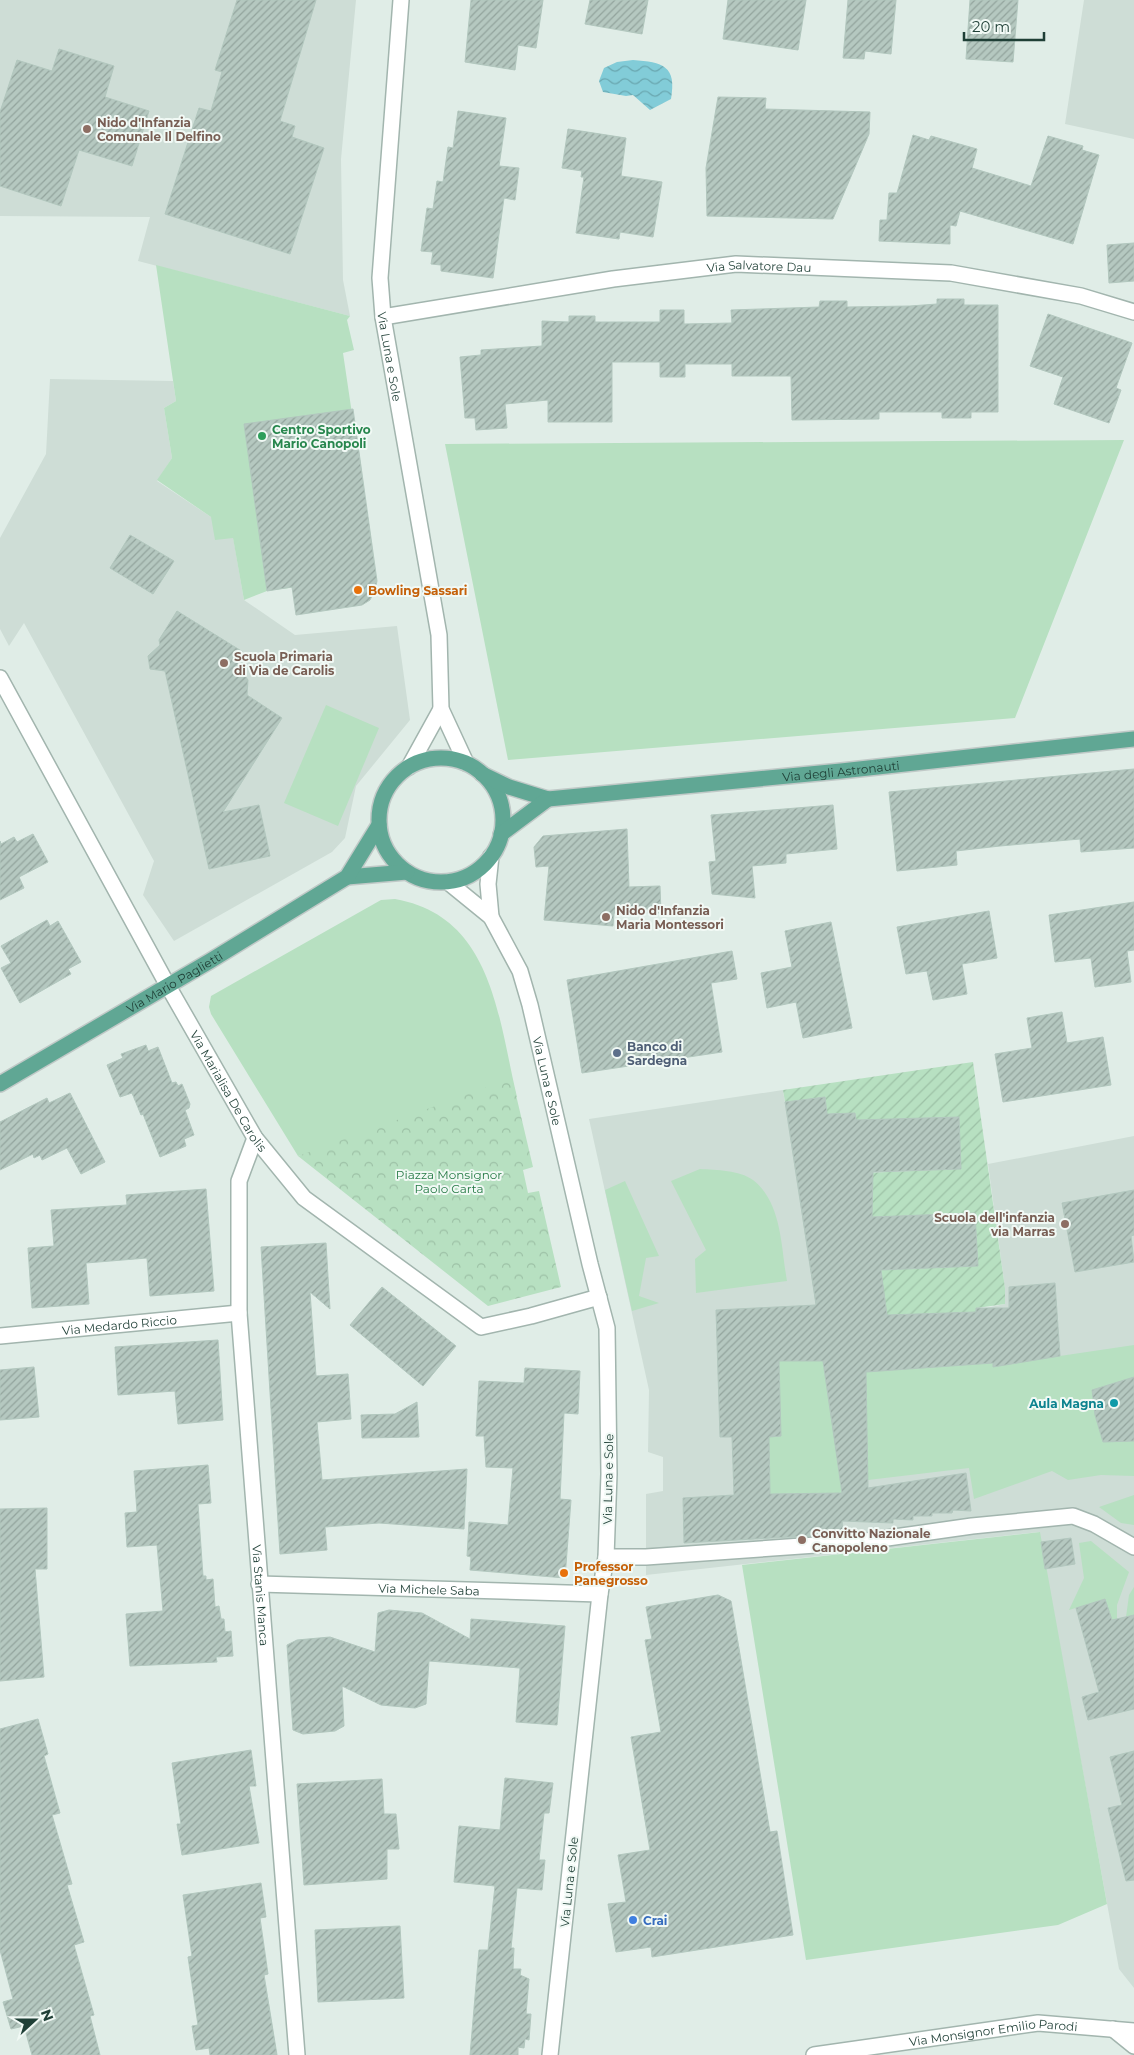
<svg xmlns="http://www.w3.org/2000/svg" width="1134" height="2055" viewBox="0 0 1134 2055" font-family="Montserrat,sans-serif">
<defs>
<pattern id="forest-crowns" width="20" height="18" patternUnits="userSpaceOnUse" patternTransform="scale(1.25)"><rect width="20" height="18" fill="#b7e0c1"/><path d="M2 6a3 3 0 1 1 6 0M12 15a3 3 0 1 1 6 0" fill="none" stroke="#9dc1a6"/></pattern>
<pattern id="garden-furrows" width="10" height="10" patternUnits="userSpaceOnUse" patternTransform="scale(1.25)"><rect width="10" height="10" fill="#b7e0c1"/><path d="M-1 1l2-2M0 10L10 0M9 11l2-2" fill="none" stroke="#9dc1a6"/></pattern>
<pattern id="water-waves" width="16" height="10" patternUnits="userSpaceOnUse" patternTransform="scale(1.25)"><rect width="16" height="10" fill="#82ccd8"/><path d="M0 5q4-4 8 0t8 0" fill="none" stroke="#6aa7b0"/></pattern>
<pattern id="building-hatch" width="6" height="6" patternUnits="userSpaceOnUse" patternTransform="scale(1.25)"><rect width="6" height="6" fill="#b5c8c0"/><path d="M-1 1l2-2M0 6l6-6M5 7l2-2" fill="none" stroke="#93a49d"/></pattern>
</defs>
<rect width="100%" height="100%" fill="#e0ede7"/>
<path fill="#ceddd6" d="M0 0H356L341 159 343 280 350 316 138 261 150 217 0 216Z
M1084 0H1134V139L1065 124Z
M50 379 173 381 176 401 164 408 172 458 157 481 211 517 233 537 244 600 295 635 397 626 410 720 356 786 345 838 332 852 174 941 143 895 154 861 24 623 9 646 0 629V538L46 454Z
M783 1090 819 1323 886 1309 887 1315 986 1308 1005 1304V1288L988 1164 1134 1136V1988L1119 1969 1039 1532 646 1575V1494L663 1491V1457L648 1452 649 1390 589 1119Z"/>
<path fill="#b7e0c1" d="M156 265 350 316 347 320 354 350 343 353 376 576 267 591 244 600 233 538 215 540 211 517 157 480 172 458 164 408 176 401Z
M1124 440 1015 718 508 760 445 444Z
M326 705 379 728 338 826 284 803Z
M395 899C493 916 498 1018 517 1097L298 1156 211 1014 209 1007 211 996 365 909 381 900Z
M700 1169C717 1170 739 1170 753 1180 782 1202 781 1248 787 1281L696 1293 695 1259 706 1250 671 1181Z
M625 1181 659 1256 646 1258 639 1296 659 1303 632 1311 605 1190Z
M1134 1345V1378L1092 1390 1095 1415 1103 1442 1134 1441V1476L1101 1475 1068 1480 1052 1471 974 1499 969 1468 868 1480 866 1372 993 1363V1366Z
M779 1361H823L842 1493 770 1494 769 1437 781 1436Z
M1134 1495V1525L1121 1523 1099 1507Z
M1040 1532 1107 1904 1058 1925 806 1960 742 1565Z
M1091 1541 1129 1572 1117 1605V1620L1112 1621 1105 1599 1069 1610 1084 1578 1079 1543Z
M1134 1587V1615L1126 1617 1129 1595Z"/>
<path fill="url(#forest-crowns)" d="M512 1078 533 1167 523 1170 528 1193 539 1191 561 1287 488 1306 298 1156Z"/>
<path fill="url(#garden-furrows)" d="M973 1062 1005 1288V1304L977 1308 976 1312 887 1315 886 1310 854 1271 978 1266 975 1213 872 1217 838 1174 961 1169 959 1117 856 1120 855 1113 827 1114 825 1097 785 1102 783 1090Z"/>
<path fill="url(#water-waves)" d="M633 60C663 62 677 66 671 99L650 110 633 95 626 96 603 92 599 81 604 68 617 62Z"/>
<path fill="url(#building-hatch)" stroke="#b2c7be" fill-rule="evenodd" d="M237 0H316L280 121 295 126 292 137 324 148 290 254 165 214 199 108 211 111 222 72 215 70Z
M471 0H543L536 48 518 45 515 70 465 62Z
M590 0H648L642 34 585 24Z
M728 0H806L798 50 723 39Z
M848 0H896L891 54 865 51 864 59 843 58Z
M970 0H1018L1013 62 966 59Z
M59 49 114 66 105 97 149 111 132 166 79 150 61 206 0 186V112L17 60 52 71Z
M718 97 766 98 765 109 870 112 869 134 833 219 707 216 706 168Z
M458 111 506 118 499 166 519 168 515 200 504 198 493 278 441 271V265L431 264 433 252 421 251 427 208 433 209 437 181 443 182 448 147 453 148Z
M568 129 626 138 621 176 662 182 653 237 620 232 619 239 576 233 584 177H581L582 171 562 168Z
M913 135 929 140 931 136 977 149 972 168 1031 186 1048 136 1083 146 1082 150 1099 155 1073 244 960 211 956 226 950 225V244L879 241 880 220H887L889 193H897Z
M1134 243V281L1109 283 1107 245Z
M937 299H964V305H998V412H971V418H942V412H879V419L792 420 791 376H732V364H685V377H660V362H612V422H548V400L505 404 507 428 476 430 475 418H465L460 357 481 355V350L542 346V321L569 322V316H595V322H660V310H684V324L732 323 731 310 819 307 820 301H847V307L910 306 937 304Z
M1048 314 1132 343 1116 388 1121 390 1109 423 1054 404 1063 377 1030 366Z
M353 409 377 581 375 590 370 600 362 605 296 615 292 587 267 591 244 424Z
M130 535 174 561 153 594 110 568Z
M177 611 243 652 238 666 248 680 247 695 282 718 223 812 259 805 270 856 209 869 165 671 150 669 148 656 160 645 159 640Z
M1134 769V848L1081 852 1080 839 1000 846 956 851 957 865 897 871 889 792Z
M833 805 837 849 786 854V863L752 866 755 898 712 894 709 862 716 861 711 815Z
M627 829 629 887 660 886 661 913H614L613 926 544 920 549 866 536 867 534 847 543 836Z
M33 834 48 862 19 877 24 888 0 900V841L1 844 14 837 17 842Z
M1134 902V950L1127 951 1131 982 1095 987 1091 958 1055 962 1049 915Z
M989 911 997 958 962 964 967 994 933 1000 927 971 906 974 897 927Z
M47 920 50 926 58 921 81 962 68 969 71 974 20 1003 1 968 11 963 1 946Z
M831 922 852 1028 803 1038 796 1002 767 1008 761 973 792 967 785 931Z
M732 951 737 979 711 983 722 1052 582 1073 567 980Z
M1062 1012 1067 1043 1103 1037 1111 1085 1003 1102 995 1054 1032 1048 1027 1018Z
M146 1045 148 1051 158 1047 172 1083 176 1082 178 1086 182 1084 190 1104 189 1108 185 1110 194 1135 184 1139 186 1146 160 1157 143 1114 141 1115 132 1093 120 1097 107 1065 123 1058 121 1054Z
M70 1093 105 1162 81 1174 67 1148 42 1160 40 1155 34 1158 33 1154 0 1170V1122L47 1098 49 1103Z
M825 1097 827 1114 855 1113 856 1120 959 1117 961 1169 873 1172 872 1217 975 1213 978 1266 881 1270 887 1315 976 1312V1308H1009V1287L1055 1283 1060 1356 993 1367V1363L866 1372 868 1488 966 1473 971 1511 953 1510 952 1513H932V1516H913V1520L893 1519V1523L842 1521 843 1534 684 1543 683 1498 734 1495 732 1437H720L716 1310 816 1305 785 1102ZM779 1361H823L842 1493 770 1494 769 1437 781 1436Z
M206 1189 214 1291 150 1296 147 1258 86 1263 89 1304 32 1308 28 1248 54 1246 51 1210 127 1205 126 1195Z
M1134 1190V1235L1131 1236 1134 1262 1075 1272 1062 1203Z
M326 1243 330 1309 310 1292 316 1376 348 1374 351 1419 317 1422 322 1480 467 1469 464 1529 379 1523 325 1527 327 1550 280 1554 261 1247Z
M382 1287 456 1346 423 1386 350 1325Z
M218 1340 223 1420 178 1424 175 1391 118 1395 115 1347Z
M34 1367 39 1417 0 1420V1370Z
M525 1368 580 1371 578 1414 564 1413 560 1499 571 1500 565 1578 470 1570 471 1557 467 1556 469 1522 508 1525 513 1468 486 1467 484 1436H476L479 1381 524 1383Z
M1134 1377V1441L1103 1442 1095 1415 1092 1390Z
M417 1402 419 1437 362 1438 361 1415 395 1414Z
M208 1465 211 1503 198 1504 203 1576H206V1580L213 1579 215 1607 219 1606 221 1619H224L225 1632 231 1631 233 1656 216 1657 217 1662 130 1666 126 1614 163 1611 157 1545 127 1547 125 1513 137 1512 134 1471Z
M47 1508V1569H35L44 1677 0 1681V1509Z
M1071 1538 1075 1564 1045 1569 1041 1542Z
M718 1595 731 1601 770 1832 777 1831 793 1935 652 1957 651 1947 616 1952 608 1904 626 1902 618 1855 650 1850 631 1737 661 1732 645 1640 652 1639 646 1607Z
M1105 1599 1112 1620 1134 1615V1709L1088 1720 1082 1697 1099 1692 1076 1608Z
M389 1610 422 1613 470 1639 471 1619 565 1626 557 1725 516 1722 520 1668 429 1661 426 1704 415 1708 381 1705 342 1686 344 1726 335 1731 303 1734 293 1730 287 1645 297 1640 330 1637 375 1652 378 1613Z
M38 1719 48 1754 44 1756 60 1813 52 1815 72 1884 67 1885 84 1942 74 1945 94 2015 90 2016 100 2055H32L24 2026 11 2029 3 2002 13 1999 0 1950V1729Z
M251 1750 256 1786H249L259 1843 182 1855 177 1824H181L172 1763Z
M1134 1751V1880L1126 1881 1108 1808 1122 1805 1110 1757Z
M505 1778 553 1783 549 1813H544L539 1860H545L542 1890 517 1888 511 1948H514L513 1969H521L520 1975 529 1979 526 2014H531L529 2040 525 2039 524 2048 518 2047V2055H470L479 1950H488L495 1886 454 1882 459 1826 500 1830Z
M382 1779 384 1814H396L399 1849H387V1879L304 1885 297 1784Z
M261 1883 266 1917 260 1918 268 1974 264 1975 277 2055H210L209 2048 196 2050 192 2026 198 2025 188 1957 192 1956 183 1895Z
M400 1926 404 1998 318 2002 315 1930Z"/>
<g fill="none" stroke-linecap="round" stroke-linejoin="round">
<defs>
<g id="minor">
<path id="s1" d="M401 0 380 278 383 317 439 635 441 709 466 763"/>
<path id="s2" d="M383 317 613 279 736 264 951 273 1081 296 1134 312"/>
<path id="s3" d="M0 678 168 986 255 1138 304 1198 481 1327 531 1316 599 1297"/>
<path d="M409 767 441 709"/>
<path d="M491 856 488 884 491 917"/>
<path id="s4" d="M448 882 491 917 520 971 530 1005 590 1264 607 1328 609 1474 606 1557 600 1594 550 2055"/>
<path id="s5" d="M255 1138 239 1181V1313L297 2055"/>
<path id="s6" d="M0 1336 239 1313"/>
<path d="M606 1557H646L859 1542 972 1526 1073 1516 1094 1524 1134 1547"/>
<path id="s7" d="M259 1584 600 1594"/>
<path d="M1113 2029 1134 2046"/>
<path id="s8" d="M814 2055 1038 2023 1134 2031"/>
</g>
<g id="major">
<circle cx="441" cy="820" r="62"/>
<path id="s9" d="M482 774 509 787 548 799 841 771 1134 739"/>
<path d="M501 834 548 799"/>
<path d="M347 877 407 872"/>
<path id="s10" d="M0 1084 210 961 347 877 379 825"/>
</g>
</defs>
<use href="#minor" stroke="#a2b5ae" stroke-width="18"/>
<use href="#major" stroke="#c0c9c7" stroke-width="18"/>
<use href="#minor" stroke="#fff" stroke-width="15"/>
<use href="#major" stroke="#60a794" stroke-width="15"/>
</g>
<g fill="#8d6e63" stroke="#f1f9f5" stroke-width="2">
<circle cx="87" cy="129" r="5"/>
<circle cx="224" cy="663" r="5"/>
<circle cx="606" cy="917" r="5"/>
<circle cx="1065" cy="1224" r="5"/>
<circle cx="802" cy="1540" r="5"/>
</g>
<circle fill="#2e9e5b" stroke="#f1f9f5" stroke-width="2" cx="262" cy="436" r="5"/>
<g fill="#e8710a" stroke="#f1f9f5" stroke-width="2">
<circle cx="358" cy="590" r="5"/>
<circle cx="564" cy="1573" r="5"/>
</g>
<circle fill="#5c6f8a" stroke="#f1f9f5" stroke-width="2" cx="617" cy="1053" r="5"/>
<circle fill="#0f9aa8" stroke="#f1f9f5" stroke-width="2" cx="1114" cy="1403" r="5"/>
<circle fill="#3f7fe0" stroke="#f1f9f5" stroke-width="2" cx="633" cy="1920" r="5"/>
<g text-anchor="middle" dominant-baseline="central" stroke-width="4" stroke-linejoin="round" paint-order="stroke">
<g font-size="12" font-weight="bold" fill="#785e54" stroke="#f1f9f5" text-anchor="start">
<text x="97" y="122">Nido d'Infanzia<tspan x="97" dy="14">Comunale Il Delfino</tspan></text>
<text x="234" y="656">Scuola Primaria<tspan x="234" dy="14">di Via de Carolis</tspan></text>
<text x="616" y="910">Nido d'Infanzia<tspan x="616" dy="14">Maria Montessori</tspan></text>
<text x="1055" y="1217" text-anchor="end">Scuola dell'infanzia<tspan x="1055" dy="14">via Marras</tspan></text>
<text x="812" y="1533">Convitto Nazionale<tspan x="812" dy="14">Canopoleno</tspan></text>
</g>
<g font-size="12" fill="#1f3f36" stroke="#f1f9f5">
<text stroke="none"><textPath href="#s2" startOffset="380">Via Salvatore Dau</textPath></text>
<text stroke="none"><textPath href="#s1" startOffset="358">Via Luna e Sole</textPath></text>
<text stroke="none"><textPath href="#s9" startOffset="365">Via degli Astronauti</textPath></text>
<text stroke="none"><textPath href="#s10" startOffset="202">Via Mario Paglietti</textPath></text>
<text stroke="none"><textPath href="#s4" startOffset="230">Via Luna e Sole</textPath></text>
<text stroke="none"><textPath href="#s3" startOffset="472">Via Marialisa De Carolis</textPath></text>
<text stroke="none"><textPath href="#s6" startOffset="120">Via Medardo Riccio</textPath></text>
<text transform="translate(608 1479) rotate(-89)">Via Luna e Sole</text>
<text stroke="none"><textPath href="#s7" startOffset="170">Via Michele Saba</textPath></text>
<text stroke="none"><textPath href="#s5" startOffset="461">Via Stanis Manca</textPath></text>
<text transform="translate(569 1882) rotate(-84)">Via Luna e Sole</text>
<text stroke="none"><textPath href="#s8" startOffset="181">Via Monsignor Emilio Parodi</textPath></text>
</g>
<g font-size="12" font-weight="bold" fill="#27864d" stroke="#f1f9f5" text-anchor="start">
<text x="272" y="429">Centro Sportivo<tspan x="272" dy="14">Mario Canopoli</tspan></text>
</g>
<g font-size="12" font-weight="bold" fill="#c56008" stroke="#f1f9f5" text-anchor="start">
<text x="368" y="590">Bowling Sassari</text>
<text x="574" y="1566">Professor<tspan x="574" dy="14">Panegrosso</tspan></text>
</g>
<g font-size="12" font-weight="bold" fill="#4e5e75" stroke="#f1f9f5" text-anchor="start">
<text x="627" y="1046">Banco di<tspan x="627" dy="14">Sardegna</tspan></text>
</g>
<g font-size="12" fill="#257a45" stroke="#f1f9f5">
<text x="449" y="1174">Piazza Monsignor<tspan x="449" dy="14">Paolo Carta</tspan></text>
</g>
<g font-size="12" font-weight="bold" fill="#0d838f" stroke="#f1f9f5" text-anchor="end">
<text x="1104" y="1403">Aula Magna</text>
</g>
<g font-size="12" font-weight="bold" fill="#366cbe" stroke="#f1f9f5" text-anchor="start">
<text x="643" y="1920">Crai</text>
</g>
</g>
<g transform="translate(35 2020) rotate(69)" stroke="#f1f9f5" stroke-width="4" paint-order="stroke">
<path d="M0-4L9 19L0 12L-9 19Z" fill="#1f3f36"/>
<text y="-8" font-size="14" font-weight="bold" text-anchor="middle" fill="#1f3f36">N</text>
</g>
<path d="M964 32v8h80v-8" fill="none" stroke="#1f3f36" stroke-width="2.5"/>
<text x="972" y="32" font-size="15" fill="#1f3f36" stroke="#f1f9f5" stroke-width="4" paint-order="stroke">20 m</text>
</svg>
